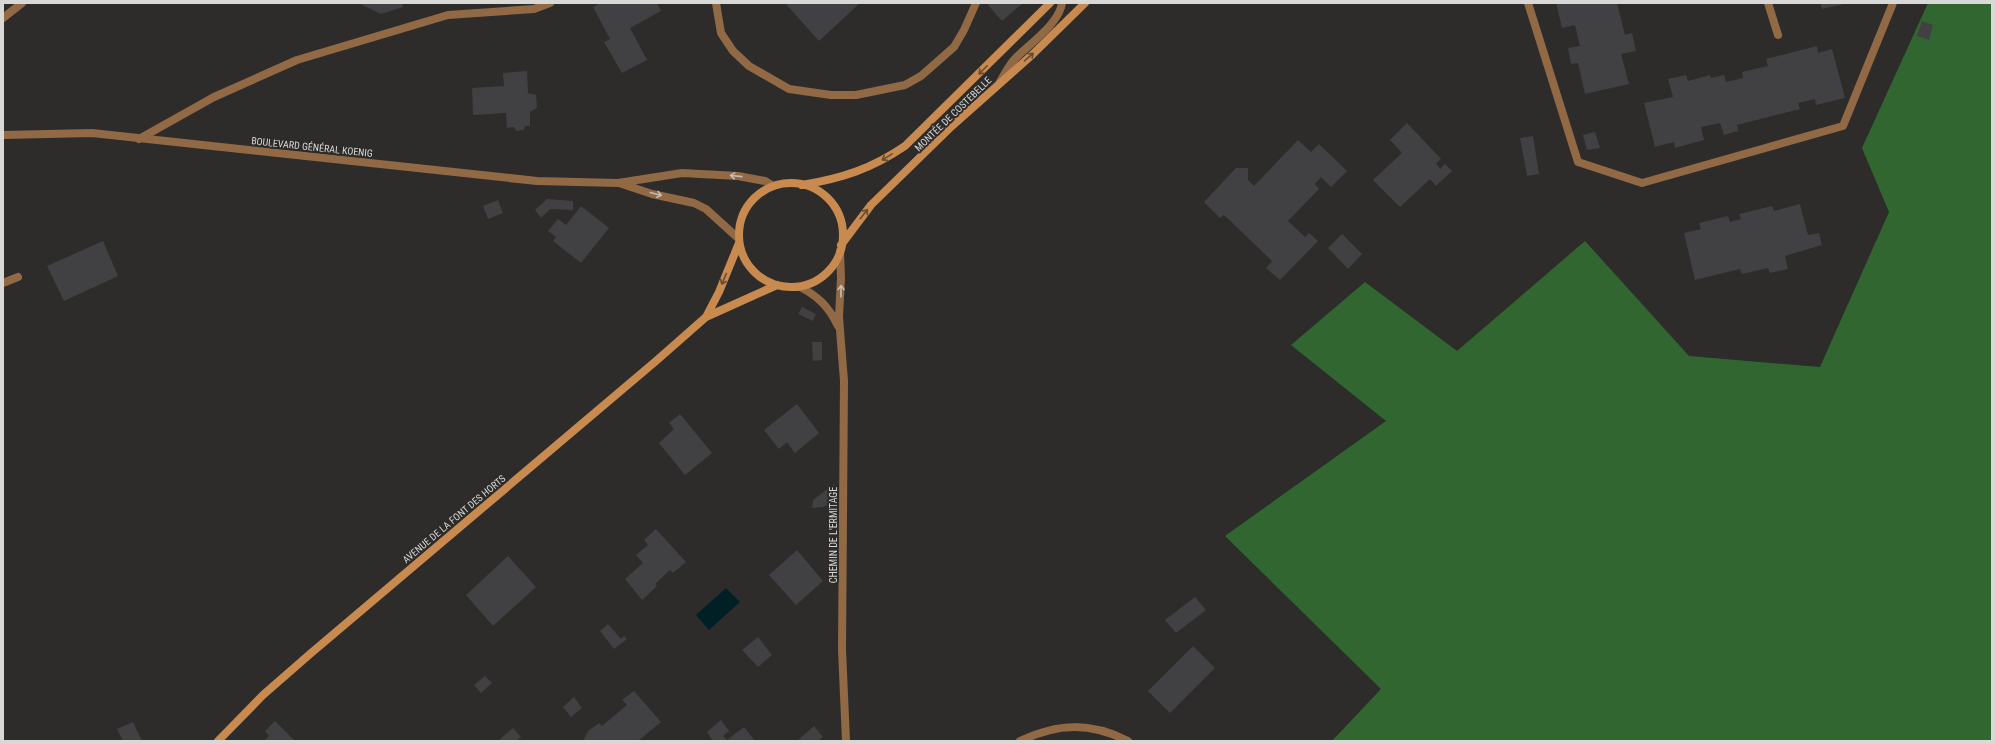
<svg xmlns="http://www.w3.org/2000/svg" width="1995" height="744" viewBox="0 0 1995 744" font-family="'Roboto Condensed',sans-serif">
<rect width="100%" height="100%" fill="#2d2c2a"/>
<path fill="#326631" d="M1928 3H1992V741H1332L1381 689 1225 536 1386 421 1291 345 1365 282 1457 351 1585 241 1689 356 1820 367 1889 212 1862 148Z"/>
<path fill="#002026" d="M726 588 740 602 709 630 696 615Z"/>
<path fill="#414043" d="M358 3H402L403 7 381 14Z
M600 3H657L661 11 630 28 647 60 622 73 604 42 610 39 593 7Z
M785 3H860L819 41Z
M990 3H1023L1002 21 988 5Z
M1556 3H1617L1625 35 1632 33 1636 51 1621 54 1629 84 1585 94 1578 63 1571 64 1568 48 1580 46 1575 25 1562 28Z
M1820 3H1844V4L1822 9Z
M1922 21 1933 25 1929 40 1917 36Z
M1817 46 1818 53 1832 49 1845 98 1816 105 1815 99 1798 103 1800 109 1737 125 1738 131 1724 135 1720 123 1701 127 1704 140 1675 148 1674 142 1655 147 1644 103 1673 97 1668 79 1686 75 1688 81 1710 75 1711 78 1724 75 1726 82 1743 78 1742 72 1768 66 1766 59Z
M527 71 528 93 536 95 537 108 530 112V126H525L524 130 516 131 514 127 507 128 506 113 473 115 472 88 504 86 503 73Z
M1407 123 1441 159 1436 163 1440 169 1445 164 1452 171 1436 186 1430 179 1400 207 1373 180 1402 153 1390 140Z
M1595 132 1600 148 1587 150 1583 135Z
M1533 136 1539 174 1527 176 1520 138Z
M1298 140 1311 152 1319 144 1347 171 1331 187 1321 177 1315 184 1319 189 1288 221 1305 237 1309 233 1318 241 1280 280 1266 268 1272 261 1224 215 1220 218 1204 202 1236 168H1248V180L1254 186Z
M547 199 573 201V210L550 209 541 218 535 210Z
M498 200 503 213 488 219 483 206Z
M1800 204 1808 235 1819 233 1822 245 1785 256 1788 269 1770 273 1768 268 1742 274 1740 269 1695 280 1684 233 1701 229 1699 223 1728 216 1730 222 1741 219 1739 214 1772 206 1774 211Z
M581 206 609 228 581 263 553 241 556 237 548 231 558 219 566 225Z
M1342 234 1362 254 1348 269 1328 248Z
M103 241 118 276 64 301 47 266Z
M802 307 816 314 813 321 798 314Z
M812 342H822V360L813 361Z
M797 404 819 433 795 453 787 442 779 449 764 430Z
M680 414 712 453 685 475 659 443 674 429 669 423Z
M834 484V501L823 507 812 508 813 500Z
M656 529 686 562 673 573 670 570 655 584 657 586 642 600 625 579 643 563 636 555 648 545 644 540Z
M797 550 823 581 796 605 769 575Z
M508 556 536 587 493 626 466 595Z
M1195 597 1206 610 1176 633 1165 620Z
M608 624 621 639 624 636 627 639 614 649 600 631Z
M758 637 772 655 758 667 742 650Z
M1193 646 1215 668 1170 713 1148 691Z
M485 676 492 683 481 693 474 685Z
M634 691 661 722 638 741H583L588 731 599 723 602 726 627 705 622 700Z
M574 697 582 708 571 717 563 707Z
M721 720 729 731 723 736 727 740 744 727 755 741H713L707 732Z
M275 721 295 741H264L269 736 265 731Z
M133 722 142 741H123L117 729Z
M814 726 823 737 818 741H797Z
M513 728 521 737 516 741H498Z"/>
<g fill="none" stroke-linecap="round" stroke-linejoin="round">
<path stroke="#916945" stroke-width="8" d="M3 18 22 3
M139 139 214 97 297 60 448 15 534 9 550 3"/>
<path stroke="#916945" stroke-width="8" d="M716 3 721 33 733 51 749 66 789 89 831 95H856L905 85 921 76 954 47 964 30 976 3
M1528 3 1578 162 1642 183 1843 126 1893 3
M1768 3 1778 35
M1000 82C1004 75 1008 67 1013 61 1027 45 1059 25 1062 3
M3 135 92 133 537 181 618 183 682 173 738 176 765 181 773 186
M619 183 652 194 694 203 706 209 739 239
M840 251 841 278 839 317 844 381 842 650 846 741
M3 283 18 277
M800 287C818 296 829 307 838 326
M1020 741C1058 723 1090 722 1128 741"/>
<path stroke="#c98a4f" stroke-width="8" d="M739 235a52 52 0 1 1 104 0a52 52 0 1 1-104 0Z
M802 185C843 178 871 169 905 146L1050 3
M841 245 871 205 952 126 1033 54 1085 3
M706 317 719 292 739 243
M218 741 263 695 310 654 656 361 706 317 777 285"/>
</g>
<defs><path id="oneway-shaft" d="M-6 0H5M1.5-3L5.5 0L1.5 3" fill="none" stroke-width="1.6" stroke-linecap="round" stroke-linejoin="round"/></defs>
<g stroke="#644d37">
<use href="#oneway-shaft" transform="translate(1029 57) rotate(-41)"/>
<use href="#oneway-shaft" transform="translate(983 70) rotate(135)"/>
<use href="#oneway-shaft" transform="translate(887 157) rotate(149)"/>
<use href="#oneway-shaft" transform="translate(864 214) rotate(-52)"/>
<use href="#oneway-shaft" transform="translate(724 279) rotate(113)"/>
</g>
<g stroke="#c6bcb2">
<use href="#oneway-shaft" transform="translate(736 176) rotate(-174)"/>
<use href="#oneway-shaft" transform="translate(656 194) rotate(14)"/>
<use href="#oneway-shaft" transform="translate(841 291) rotate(-89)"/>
</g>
<g text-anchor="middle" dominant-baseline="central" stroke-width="4" stroke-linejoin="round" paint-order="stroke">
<g font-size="10" fill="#d8d8d6" stroke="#2d2c2a">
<text transform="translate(953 114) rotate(-44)">MONTÉE DE COSTEBELLE</text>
<text transform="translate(312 147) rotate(6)">BOULEVARD GÉNÉRAL KOENIG</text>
<text transform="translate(454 519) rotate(-40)">AVENUE DE LA FONT DES HORTS</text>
<text transform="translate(833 535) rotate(-90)">CHEMIN DE L'ERMITAGE</text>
</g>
</g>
<rect width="1995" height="744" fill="none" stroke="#d8d8d6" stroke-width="8"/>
</svg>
